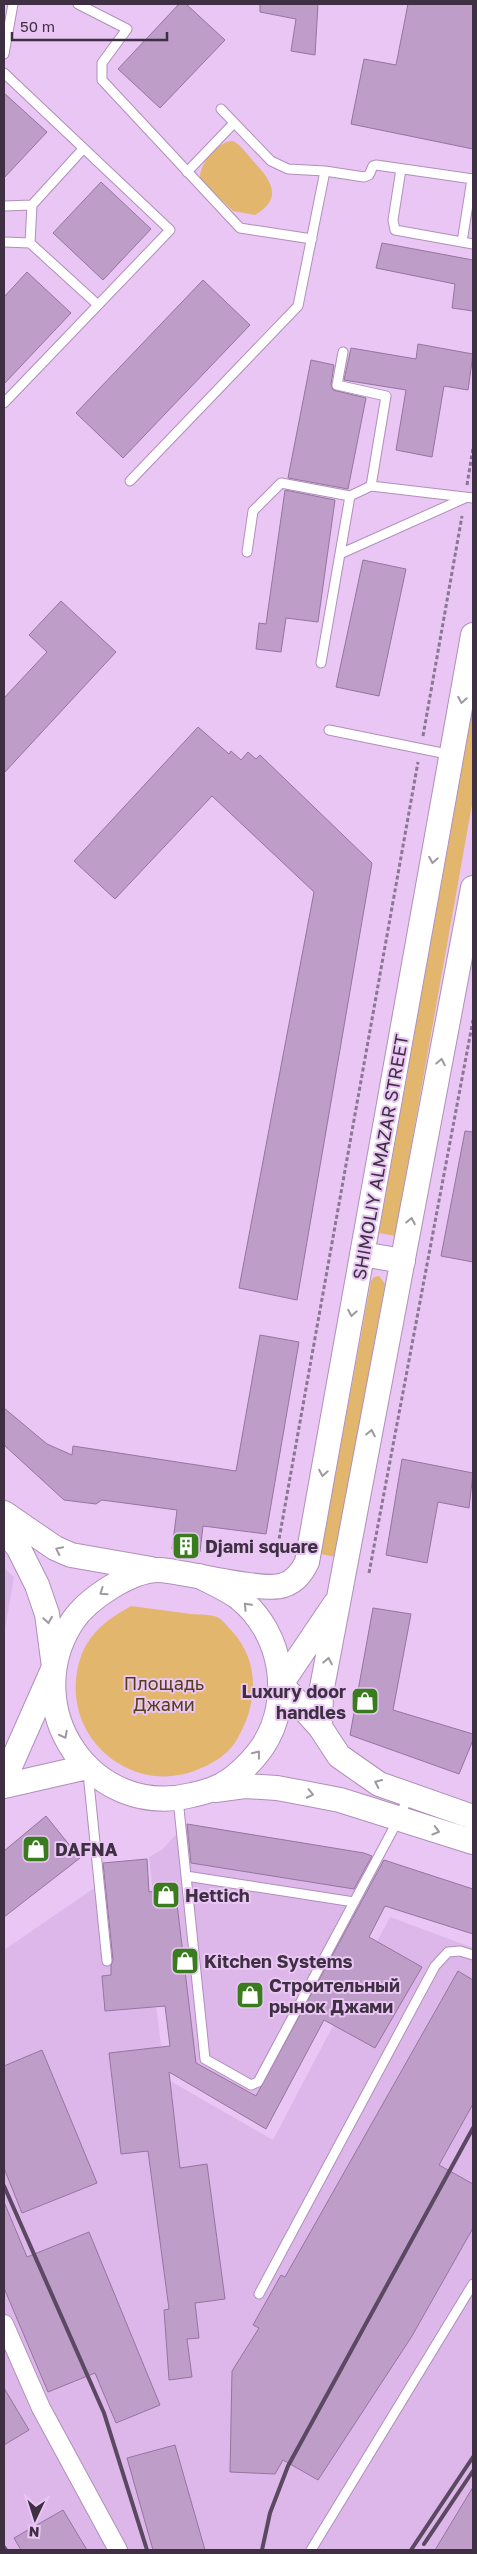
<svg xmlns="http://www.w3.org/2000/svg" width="477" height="2554" viewBox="0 0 477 2554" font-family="'Golos Text',sans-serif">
<rect width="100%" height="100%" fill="#e9c6f4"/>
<path fill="#ddb7e9" d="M4 1568 14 1577 4 1635Z
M185 1824 363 1853 405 1868 266 2129 173 2074 149 1857 163 1849Z
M138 1858 165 2078 273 2140 390 1917 473 1948V2550H4V1950Z"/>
<path fill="#e2b66d" d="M233 141C241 145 247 154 253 161 271 180 284 198 255 215L233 211 200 179C199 164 218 141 233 141Z
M473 707V799L395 1236 379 1233Z
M379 1276 385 1284 335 1557 321 1554 371 1281 374 1277Z
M131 1606C151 1609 171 1611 191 1614 199 1615 209 1614 217 1617 222 1619 227 1626 231 1630 261 1662 258 1705 236 1741 227 1756 210 1765 194 1771 135 1793 71 1745 76 1681 77 1667 81 1651 90 1639 101 1624 115 1615 131 1606Z"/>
<path fill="#be9dc8" stroke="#95759f" d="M179 4H186L225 40 160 108 118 69Z
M260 4H318L315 55 291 51 296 19 260 12Z
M408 4H473V149L351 124 364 59 396 65Z
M4 93 47 132 4 178Z
M101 182 151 229 103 280 53 233Z
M382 243 473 260V311L452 308 455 284 376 268Z
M27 272 71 313 4 384V297Z
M203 280 250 325 123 458 76 413Z
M418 344 473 354 468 390 444 386 432 457 396 450 406 390 344 380 351 348 416 359Z
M311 360 334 365 331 384 333 390 366 398 348 489 288 478Z
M285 490 335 500 318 622 286 618 281 652 256 649 259 623 266 624Z
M363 560 406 569 379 696 336 687Z
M61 601 116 652 4 773V698L47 652 29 635Z
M198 727 229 754 231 751 241 760 248 752 256 759 260 755 372 863 297 1300 239 1288 314 892 212 796 115 899 74 861Z
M465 1131 473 1132V1262L441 1256Z
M260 1335 299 1342 266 1534 203 1526 200 1552 172 1549 177 1510 102 1500 96 1504 64 1500 4 1445V1408L47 1444 72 1455 73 1446 236 1471Z
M402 1459 473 1473 469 1508 438 1502 427 1563 386 1555Z
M373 1608 411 1614 393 1710 473 1734V1740L459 1774 350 1735Z
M46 1816 80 1858 4 1917V1851Z
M187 1824 364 1853 372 1856 354 1889 191 1863Z
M147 1859 149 1892 175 1887 196 2063 256 2096 384 1860 473 1889V1934L385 1906 369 1937 422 1967 375 2048 324 2020 266 2129 169 2072 180 2168 207 2164 225 2299 195 2303 199 2338 187 2339 192 2377 169 2380 164 2310 169 2309 148 2151 121 2154 109 2053 170 2046 165 2006 105 2011 102 1976 111 1975V1966L113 1960 103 1863Z
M458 1971 473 1980V2104L439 2165 473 2184V2228L412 2336 318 2480 283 2460 275 2474 230 2472 232 2371 259 2328 253 2325 281 2275 285 2277Z
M42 2050 97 2183 22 2213 4 2168V2066Z
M4 2202 27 2257 89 2232 160 2405 116 2423 95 2373 48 2392 4 2288Z
M4 2388 29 2430 4 2445Z
M175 2445 205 2550H153L127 2458Z
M473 2487V2550H435Z
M63 2510 87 2550H21L14 2538Z"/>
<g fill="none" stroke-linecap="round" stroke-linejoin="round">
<defs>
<path id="lane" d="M78 4 127 29 102 63V80L240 228 312 239
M4 54 13 4
M4 73 170 230 4 403
M221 109 271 161 288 169 325 171
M401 169 393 220 395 230 473 244
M187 172 234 123
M32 205 83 149
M4 206 32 205 30 243
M4 242 30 243 97 304
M462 242 472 179
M343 352 337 385 386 396 371 486 473 498
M130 481 298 306 325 171 364 177 369 175 373 166 376 165 473 179
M247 552 253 511 281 483 350 496
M340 554 465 498
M321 663 350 496 371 486
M329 730 452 755
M88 1773 107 1961
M178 1799 205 2059 251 2085 258 2082 398 1820 409 1795
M186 1876 354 1902
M259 2294 435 1966 448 1952 460 1951 473 1955
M311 2550 473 2284"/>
<path id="street" d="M4 2324 41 2408 118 2550"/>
<path id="secondary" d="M362 1254 403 1261
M4 1513 55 1548 71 1555 151 1569
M4 1531 18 1547 37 1585 47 1614 54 1667 4 1780
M199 1576C213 1583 227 1589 239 1598 283 1633 293 1700 263 1746 255 1758 245 1768 234 1777 222 1787 207 1792 192 1795 91 1820 17 1708 72 1622 87 1599 132 1569 160 1570 188 1572 263 1593 284 1585 296 1581 302 1572 307 1562L473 635
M335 1604 281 1684 320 1727 339 1756 379 1784 473 1817
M320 1727 321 1693 473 888
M4 1786 87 1767
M215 1790 245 1786 277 1788 309 1794 340 1800 473 1842"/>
</defs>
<use href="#lane" stroke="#b08fba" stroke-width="11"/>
<use href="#street" stroke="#b08fba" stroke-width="20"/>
<use href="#secondary" stroke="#b08fba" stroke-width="26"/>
<path stroke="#8d7695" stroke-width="3" stroke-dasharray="4 2.5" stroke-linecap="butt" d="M467 485 473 448
M423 736 462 516
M278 1545 418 762
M369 1573 473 1020"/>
<use href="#lane" stroke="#fff" stroke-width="9"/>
<use href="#street" stroke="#fff" stroke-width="18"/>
<use href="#secondary" stroke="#fff" stroke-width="24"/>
<path stroke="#5a4960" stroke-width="4" d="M4 2186 104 2413 147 2550
M424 2544 473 2471
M4 2547 6 2550
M262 2550 270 2513 288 2466 473 2128
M411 2550 473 2457"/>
</g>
<defs><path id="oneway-chevron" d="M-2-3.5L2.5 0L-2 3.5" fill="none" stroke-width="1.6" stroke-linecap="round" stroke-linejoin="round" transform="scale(1.25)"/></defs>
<g stroke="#9e98a0">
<use href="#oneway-chevron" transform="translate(462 700) rotate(100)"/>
<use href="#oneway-chevron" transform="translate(433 860) rotate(100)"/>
<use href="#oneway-chevron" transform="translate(441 1062) rotate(-79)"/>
<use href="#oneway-chevron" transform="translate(411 1221) rotate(-79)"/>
<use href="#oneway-chevron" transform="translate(352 1313) rotate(100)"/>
<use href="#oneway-chevron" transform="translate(371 1433) rotate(-79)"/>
<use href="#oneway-chevron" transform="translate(323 1473) rotate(100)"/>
<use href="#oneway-chevron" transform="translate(59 1550) rotate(-154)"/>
<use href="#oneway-chevron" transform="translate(103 1592) rotate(145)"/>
<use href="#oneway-chevron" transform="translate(247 1606) rotate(-134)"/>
<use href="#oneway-chevron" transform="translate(48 1620) rotate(81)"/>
<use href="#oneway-chevron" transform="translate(328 1661) rotate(-79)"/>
<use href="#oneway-chevron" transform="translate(64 1735) rotate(63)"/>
<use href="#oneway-chevron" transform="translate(257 1754) rotate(-52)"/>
<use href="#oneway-chevron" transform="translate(378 1783) rotate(-155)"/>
<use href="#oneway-chevron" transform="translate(310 1794) rotate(12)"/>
<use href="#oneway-chevron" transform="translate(436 1831) rotate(16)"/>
</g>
<defs>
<symbol id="building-square" viewBox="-11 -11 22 22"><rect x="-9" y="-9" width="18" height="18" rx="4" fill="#397c1d" stroke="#e9c6f4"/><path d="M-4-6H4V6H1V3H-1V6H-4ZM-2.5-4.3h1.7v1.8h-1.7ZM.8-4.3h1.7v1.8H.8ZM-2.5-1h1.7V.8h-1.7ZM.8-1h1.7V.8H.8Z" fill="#fff"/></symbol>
<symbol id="shop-square" viewBox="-11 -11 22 22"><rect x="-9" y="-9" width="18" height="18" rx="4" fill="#397c1d" stroke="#e9c6f4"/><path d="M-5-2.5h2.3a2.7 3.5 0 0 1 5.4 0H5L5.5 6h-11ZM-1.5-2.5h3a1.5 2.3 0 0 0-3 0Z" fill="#fff"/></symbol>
</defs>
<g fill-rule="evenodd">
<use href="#building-square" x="170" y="1530" width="32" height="32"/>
<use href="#shop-square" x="349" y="1685" width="32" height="32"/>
<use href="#shop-square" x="20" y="1833" width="32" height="32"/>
<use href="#shop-square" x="150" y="1879" width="32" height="32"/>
<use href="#shop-square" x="169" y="1945" width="32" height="32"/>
<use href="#shop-square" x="234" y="1979" width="32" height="32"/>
</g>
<g text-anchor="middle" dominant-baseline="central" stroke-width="4" stroke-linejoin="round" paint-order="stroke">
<g font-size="18" fill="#3e3042" stroke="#e9c6f4">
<text transform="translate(380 1157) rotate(-80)">SHIMOLIY ALMAZAR STREET</text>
</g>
<g font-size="18" font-weight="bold" fill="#3e3042" stroke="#e9c6f4" text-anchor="start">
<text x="205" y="1546">Djami square</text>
<text x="346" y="1691" text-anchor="end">Luxury door<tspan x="346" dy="21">handles</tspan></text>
<text x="55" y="1849">DAFNA</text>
<text x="185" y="1895">Hettich</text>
<text x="204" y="1961">Kitchen Systems</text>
<text x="269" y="1985">Строительный<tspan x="269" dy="21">рынок Джами</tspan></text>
</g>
<g font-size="18" fill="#563f17" stroke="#e9c6f4">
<text x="164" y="1683">Площадь<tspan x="164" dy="21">Джами</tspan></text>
</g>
</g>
<rect width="477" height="2554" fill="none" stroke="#3e3042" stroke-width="10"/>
<g transform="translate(35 2519) rotate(184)" stroke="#e9c6f4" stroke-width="4" paint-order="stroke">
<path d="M0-4L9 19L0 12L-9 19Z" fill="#3e3042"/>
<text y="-8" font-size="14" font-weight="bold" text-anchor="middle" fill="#3e3042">N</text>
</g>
<path d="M12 32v8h155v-8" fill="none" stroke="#3e3042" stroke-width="2.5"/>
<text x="20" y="32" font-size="15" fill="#3e3042" stroke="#e9c6f4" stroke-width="4" paint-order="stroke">50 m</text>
</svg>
